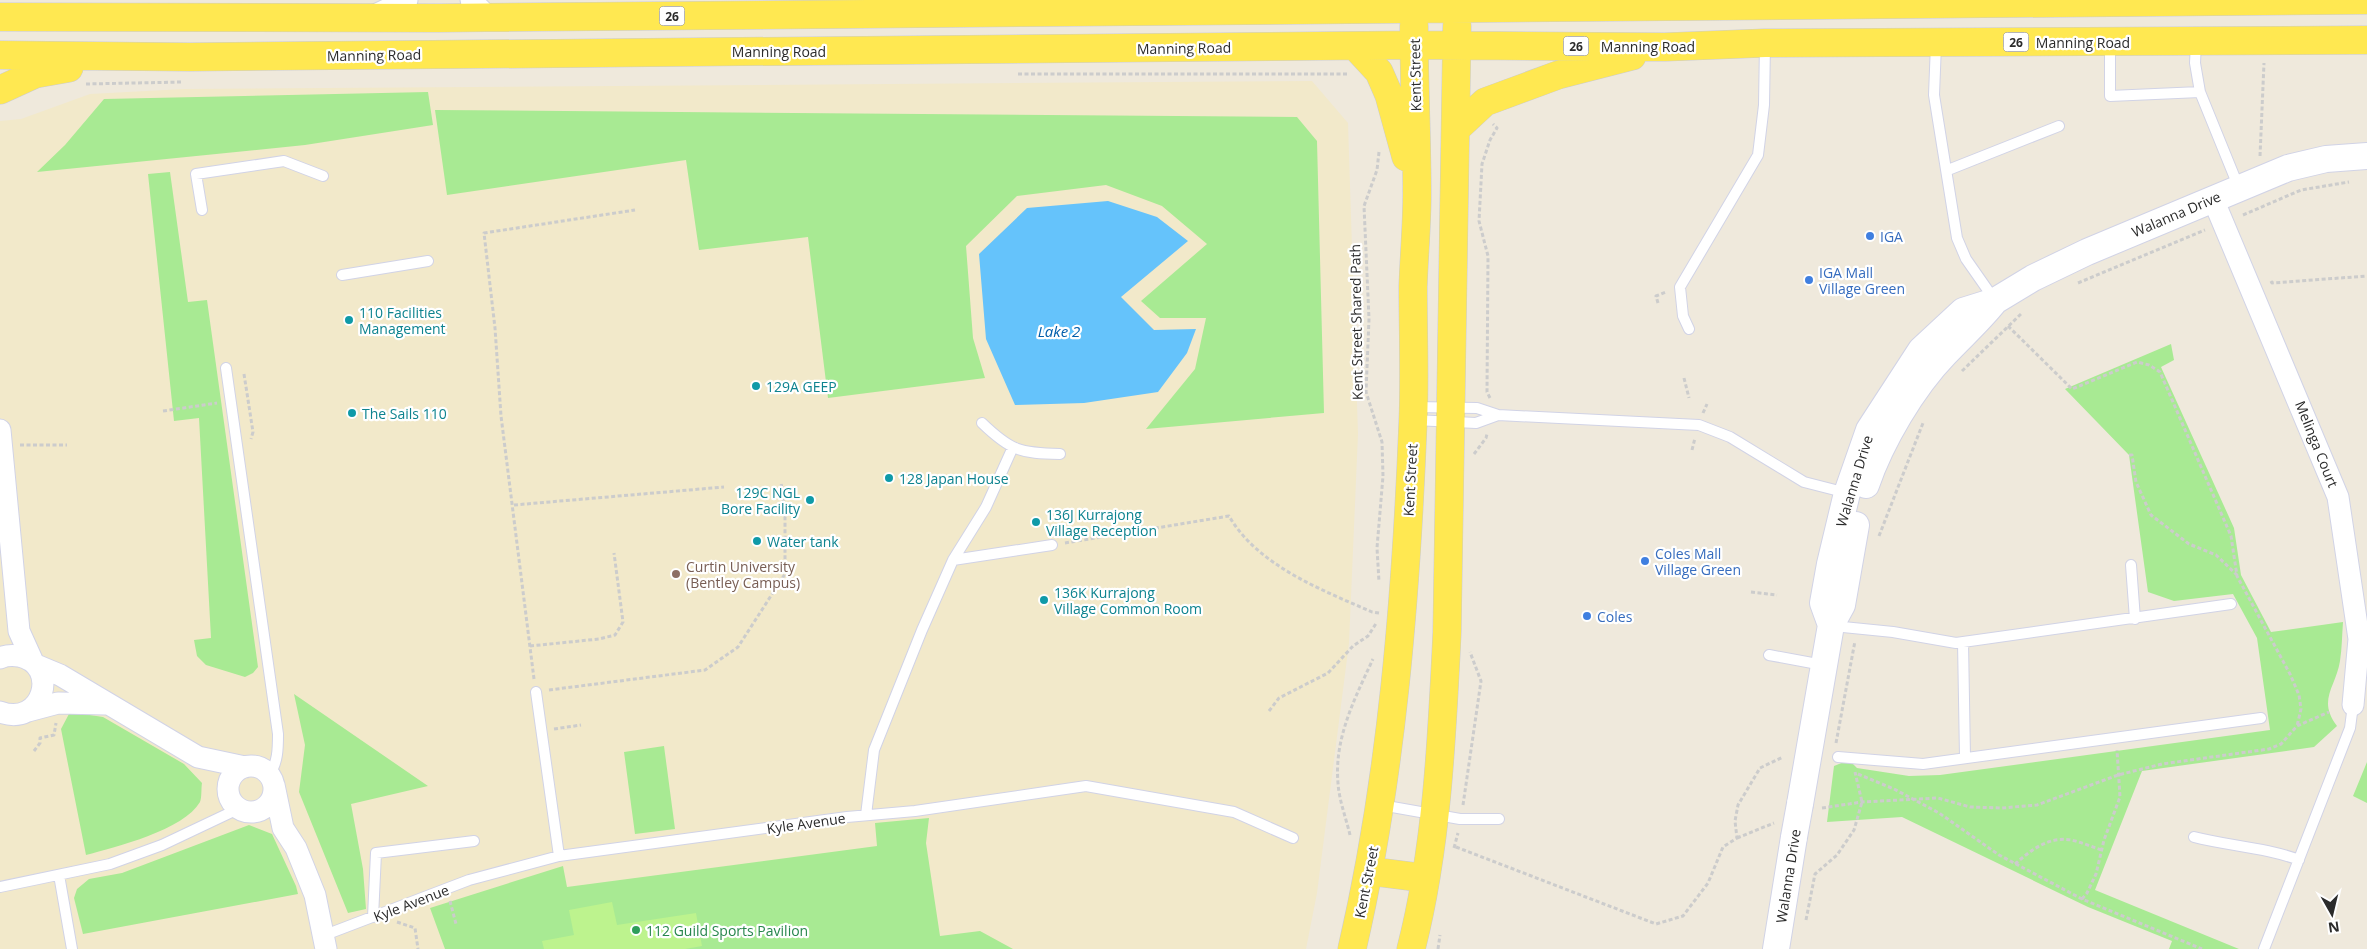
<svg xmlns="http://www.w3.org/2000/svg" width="2367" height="949" viewBox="0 0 2367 949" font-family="'Open Sans',sans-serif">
<rect width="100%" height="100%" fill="#efe9dc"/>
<path fill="#f2e9ca" d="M1312 81 1348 123 1358 434 1349 643 1317 893 1306 949H0V121L21 119 90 94 184 89Z"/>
<path fill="#a8ea93" d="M428 92 433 125 305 145 37 172 65 145 104 99Z
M435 110 1297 117 1317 141 1324 413 1146 429 1195 369 1206 318H1160L1141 301 1207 244 1162 206 1106 185 1017 196 966 246 973 338 985 378 828 398 808 237 699 250 686 160 447 195Z
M170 172 188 302 207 300 258 667 253 673 245 677 206 665 197 656 194 640 211 638 199 418 174 421 148 174Z
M2171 344 2174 360 2161 367 2234 528 2241 575 2271 632 2343 622C2342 635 2342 648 2340 661 2336 687 2317 700 2337 726L2314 747 2142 771 2095 890 2239 949H2169L2172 941 2088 907 1902 817 1827 822 1834 766 1849 760 1857 768 1909 776 1940 775 2270 730 2257 638 2233 594 2174 601 2148 592 2129 455 2065 389Z
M294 694 428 786 351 804 363 869 366 909 348 913 299 792 305 745Z
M70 712 103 717 184 764 202 783C201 789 202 797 200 802 184 830 116 847 86 855L61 729Z
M664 746 675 829 635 834 624 752Z
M2367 762V803L2353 796Z
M929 818 926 843 940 936 980 931 1013 949H445L430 908 563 866 567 887 877 846 875 823Z
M249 825 272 834 296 886 298 894 83 934 74 898 77 889 89 879 122 873Z"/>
<path fill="#bdf38e" d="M612 902 617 925 696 913 702 946 685 949H544L542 941 574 935 569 910Z"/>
<path fill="#65c3fb" d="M1108 201 1157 217 1188 241 1121 297 1154 330 1196 329 1187 353 1158 392 1084 403 1015 405 986 339 979 254 1027 208Z"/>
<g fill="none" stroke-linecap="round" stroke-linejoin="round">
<defs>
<path id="service" d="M1936 44 1934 95 1957 238 1966 259 1994 299
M2110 44V96L2200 92 2195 63 2196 42
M2200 92 2239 188
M1948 170 2059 126
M202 210 196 174 284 161 323 176
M342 275 428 261
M1689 329 1683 316 1680 287 1758 155 1764 105 1765 44
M226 368 278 734C278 748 278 763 269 775
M1414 407 1477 408 1498 415 1699 425 1730 437 1804 482 1847 493
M1414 420 1476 423 1498 415
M982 423C1011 451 1020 453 1060 454
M953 560 1052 545
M2131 565 2135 619
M1833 626 1893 632 1956 643 2231 604
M1963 642 1965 757
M1769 655 1823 665
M536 692 559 856
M1838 757 1923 764 2261 718
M1381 805 1460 819H1499
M866 815 874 750 922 630 953 560 986 507 1013 447
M2194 837C2228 846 2265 847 2299 860
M59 875 72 949
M0 887 110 864 162 845 238 809
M373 917 376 853 474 841
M325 935 469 880 559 856 847 817 915 811 1086 786 1234 812 1293 838
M2264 949 2350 728 2353 705"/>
<path id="minor" d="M471 0 488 17
M373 16 407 0
M2213 199 2338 497 2359 639 2353 705
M0 430 19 631 33 662
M0 658C6 655 12 655 19 656 61 665 43 728 0 712
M36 665 60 675 198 757 245 767
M28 711 58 703 106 704
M228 789a23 23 0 1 1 46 0a23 23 0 1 1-46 0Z
M274 785 283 828 296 848 315 895 326 949"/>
<path id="tertiary" d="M1866 485C1881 441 1913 387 1945 354 1962 336 1980 320 1995 301
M1831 625 1823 603 1830 564 1847 493 1869 430 1921 350 1963 311 1995 301 2033 278 2087 252 2288 168 2326 159 2367 156
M1800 804 1831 625 1842 605 1856 525
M1776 949 1794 837"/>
<path id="primary" d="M0 17 439 18 2367 0
M1355 46 1379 72 1389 95 1406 157
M0 55 190 57 1414 45 1665 47 1765 43 2367 40
M0 90 35 74 69 68
M1456 129 1485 102 1558 75 1632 56
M1369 871 1424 878
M1352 949C1392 777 1406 598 1413 422 1415 377 1413 332 1413 287 1414 256 1417 225 1417 194 1417 138 1414 82 1414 26
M1411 949C1437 848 1442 737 1447 633L1457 26"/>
</defs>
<use href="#service" stroke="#d1d3e6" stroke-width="12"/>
<use href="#minor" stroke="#d1d3e6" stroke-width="23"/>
<use href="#tertiary" stroke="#d1d3e6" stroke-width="28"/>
<use href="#primary" stroke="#ccc" stroke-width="29"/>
<path stroke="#ccc" stroke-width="3" stroke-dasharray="4 2.5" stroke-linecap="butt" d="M1018 74H1349
M86 84 182 82
M1379 152 1377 170 1364 206 1369 319 1366 392 1382 442 1383 476 1377 548 1379 582
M2260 156 2264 63
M2243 215 2301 190 2349 182
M2271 281 2272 283 2367 276
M2078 283 2205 230
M1658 303 1656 296 1666 292
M2008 326 2072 389 2137 362 2149 365 2160 372 2231 536 2237 576 2290 674 2299 695 2301 709 2297 726
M1962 371 2022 313
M244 374 253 432 251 439
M1684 378 1689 398
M1490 398 1487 392 1488 256 1479 221 1482 164 1490 140 1497 128 1493 124
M163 411 217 403
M1703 413 1707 404
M20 445H67
M1692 450 1695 438
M1474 454 1486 438 1487 434
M2129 455H2132L2136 482 2151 515 2189 544 2216 555 2237 575
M514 505 724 487
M1879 536 1923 423
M1065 543 1229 516C1258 566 1322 590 1372 612L1379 613
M1751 592 1777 595
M530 646 599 639 615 635 623 622 614 553
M534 679 501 416 495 328 484 233 635 210
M549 690 705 670 738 647 785 574V515L781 482
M1269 711 1279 698 1328 673 1353 646 1368 636 1377 622
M554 729 581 725
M1836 743 1855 641
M34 751 40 743V738L54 735 56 723
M1858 774 1894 789 1939 813 1999 855 2082 899 2202 949
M1463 805 1481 681 1470 652
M1822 808 1862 802 1938 798 1970 807 2002 808 2037 805 2118 775 2162 764 2269 749 2281 744 2297 726 2329 712
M1350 835C1346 818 1339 800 1338 783 1334 738 1355 698 1373 659
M1737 838 1774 823
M1456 847 1656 924 1683 916 1708 883 1723 847 1737 838 1735 821 1738 805 1760 768 1783 757
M1454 848 1458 833
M2015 864C2031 850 2049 836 2071 840 2081 842 2092 847 2102 850
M2082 899 2087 893 2096 874 2104 840 2120 797 2117 750
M450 901 456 924
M1806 920 1815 874 1837 855 1854 830 1862 802 1855 772
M397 922 415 928 418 949
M1438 949 1440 935"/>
<use href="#service" stroke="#fff" stroke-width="10"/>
<use href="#minor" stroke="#fff" stroke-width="21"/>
<use href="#tertiary" stroke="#fff" stroke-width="26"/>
<use href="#primary" stroke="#ffe851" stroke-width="28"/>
<defs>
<path id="tertiary-bridge" d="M1794 837 1800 804"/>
</defs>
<use href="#tertiary-bridge" stroke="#d1d3e6" stroke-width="28" stroke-linecap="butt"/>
<use href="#tertiary-bridge" stroke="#fff" stroke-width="26"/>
</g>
<g fill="#3f7fe0" stroke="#fff" stroke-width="2">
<circle cx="1870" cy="236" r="5"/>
<circle cx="1809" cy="280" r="5"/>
<circle cx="1645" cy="561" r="5"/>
<circle cx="1587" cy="616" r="5"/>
</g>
<g fill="#0f9aa8" stroke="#fff" stroke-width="2">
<circle cx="349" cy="320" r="5"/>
<circle cx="756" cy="386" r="5"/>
<circle cx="352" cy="413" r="5"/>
<circle cx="889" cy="478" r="5"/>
<circle cx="810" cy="500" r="5"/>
<circle cx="1036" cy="522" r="5"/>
<circle cx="757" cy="541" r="5"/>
<circle cx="1044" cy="600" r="5"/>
</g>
<circle fill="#8d6e63" stroke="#fff" stroke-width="2" cx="676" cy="574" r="5"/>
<circle fill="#2e9e5b" stroke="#fff" stroke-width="2" cx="636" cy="930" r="5"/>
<g text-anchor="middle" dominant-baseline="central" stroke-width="4.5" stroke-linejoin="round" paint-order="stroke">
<g fill="#fff" stroke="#6b6b6b" stroke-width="1">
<rect x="659.5" y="6.5" width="25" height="19" rx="4"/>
<rect x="2003.5" y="32.5" width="25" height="19" rx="4"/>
<rect x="1563.5" y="36.5" width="25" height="19" rx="4"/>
</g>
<g font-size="12" font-weight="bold" fill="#2b2b2b">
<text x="672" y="16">26</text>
<text x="2016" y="42">26</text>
<text x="1576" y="46">26</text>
</g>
<g font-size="14" fill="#2b2b2b" stroke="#fff">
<text x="2083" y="42">Manning Road</text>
<text x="1648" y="46">Manning Road</text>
<text transform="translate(1184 48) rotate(-1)">Manning Road</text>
<text x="779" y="51">Manning Road</text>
<text transform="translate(374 55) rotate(-1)">Manning Road</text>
<text transform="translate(1415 75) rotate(-91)">Kent Street</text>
<text transform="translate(2176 214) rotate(-23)">Walanna Drive</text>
<text transform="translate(1356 322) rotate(-91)">Kent Street Shared Path</text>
<text transform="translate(2317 444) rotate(68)">Melinga Court</text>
<text transform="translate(1410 480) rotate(-87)">Kent Street</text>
<text transform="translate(1854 481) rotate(-73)">Walanna Drive</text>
<text transform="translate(806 823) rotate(-8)">Kyle Avenue</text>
<text transform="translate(1788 876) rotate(-81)">Walanna Drive</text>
<text transform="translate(1366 882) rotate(-79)">Kent Street</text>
<text transform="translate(411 903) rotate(-21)">Kyle Avenue</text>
</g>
<g font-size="14" fill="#366cbe" stroke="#fff" text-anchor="start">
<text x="1880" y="236">IGA</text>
<text x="1819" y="272">IGA Mall<tspan x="1819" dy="16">Village Green</tspan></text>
<text x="1655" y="553">Coles Mall<tspan x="1655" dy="16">Village Green</tspan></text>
<text x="1597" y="616">Coles</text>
</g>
<g font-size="14" fill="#0d838f" stroke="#fff" text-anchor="start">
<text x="359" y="312">110 Facilities<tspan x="359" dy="16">Management</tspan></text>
<text x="766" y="386">129A GEEP</text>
<text x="362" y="413">The Sails 110</text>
<text x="899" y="478">128 Japan House</text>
<text x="800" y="492" text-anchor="end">129C NGL<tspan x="800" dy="16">Bore Facility</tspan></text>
<text x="1046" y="514">136J Kurrajong<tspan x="1046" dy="16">Village Reception</tspan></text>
<text x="767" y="541">Water tank</text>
<text x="1054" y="592">136K Kurrajong<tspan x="1054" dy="16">Village Common Room</tspan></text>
</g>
<g font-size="14" fill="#785e54" stroke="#fff" text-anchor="start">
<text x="686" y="566">Curtin University<tspan x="686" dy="16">(Bentley Campus)</tspan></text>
</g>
<g font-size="14" fill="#27864d" stroke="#fff" text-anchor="start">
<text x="646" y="930">112 Guild Sports Pavilion</text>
</g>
<g font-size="15" font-style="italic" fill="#005eab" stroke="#fff">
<text x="1059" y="331">Lake 2</text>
</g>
</g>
<g transform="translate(2332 914) rotate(172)" stroke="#ffffff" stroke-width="4" paint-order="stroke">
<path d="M0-4L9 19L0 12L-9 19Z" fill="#2b2b2b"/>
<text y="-8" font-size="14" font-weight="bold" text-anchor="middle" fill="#2b2b2b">N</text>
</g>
</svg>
